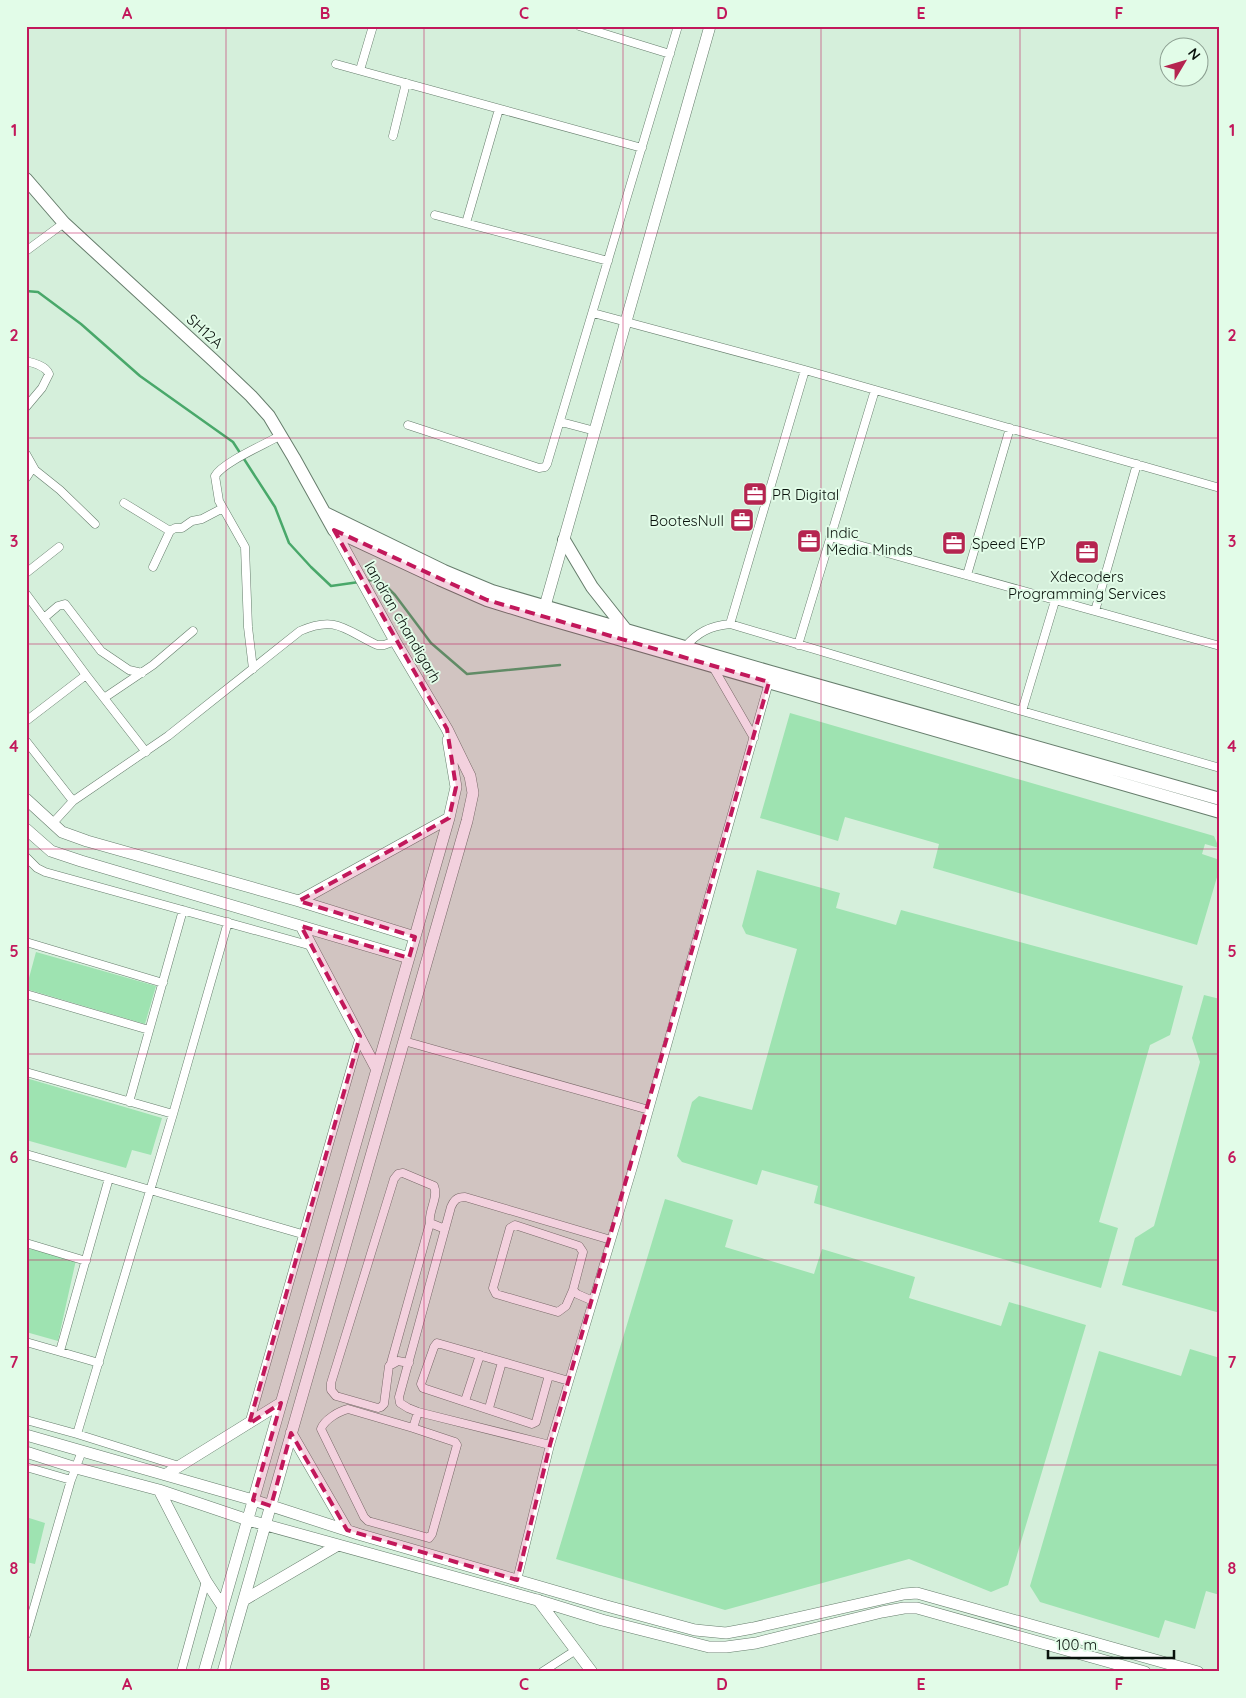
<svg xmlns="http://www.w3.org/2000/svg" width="1246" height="1698" viewBox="0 0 1246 1698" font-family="Quicksand,sans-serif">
<rect width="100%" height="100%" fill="#d5efdb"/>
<path fill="#9ee3b1" d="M790 713 1214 836 1219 848 1205 844 1202 854 1220 860V867L1197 945 933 868 939 844 845 817 838 841 760 818Z
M757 870 840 893 836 908 896 925 901 910 1183 986 1170 1035 1150 1045 1099 1222 1118 1228 1101 1288 814 1203 818 1186 762 1170 757 1185 682 1162 677 1156 692 1102 699 1096 752 1110 797 949 746 934 742 926Z
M36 952 156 986 145 1024 26 989Z
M1204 995 1220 999V1313L1122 1285 1135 1238 1154 1226 1200 1062 1192 1038Z
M26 1078 162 1118 151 1155 132 1150 126 1168 26 1140Z
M665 1199 733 1220 725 1247 814 1274 822 1249 915 1277 909 1298 1001 1326 1009 1302 1086 1325 1008 1585 991 1592 909 1559 725 1610 556 1559Z
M26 1248 76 1260 58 1341 26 1332Z
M1190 1349 1220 1358V1595L1206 1591 1195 1629 1165 1620 1159 1638 1040 1602 1030 1586 1099 1351 1181 1376Z
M26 1517 45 1523 35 1564 26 1562Z"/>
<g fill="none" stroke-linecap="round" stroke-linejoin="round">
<path stroke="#49a86a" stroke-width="2.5" d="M26 291 38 292 81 324 140 376 233 442 275 507 289 543 311 567 331 586 359 582
M366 581 379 579 395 595 431 643 467 674 560 665"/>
<defs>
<path id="street" d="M579 26 670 54
M336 64 642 148
M360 70 373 26
M393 136 406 83
M435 215 608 261
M466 223 499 109
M26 251 64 223
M593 313 805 370 1220 488
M26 361C34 363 46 366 49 374L42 388 26 407
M805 370 730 624 1022 711 1220 768
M561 422 595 431
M408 425 539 468 545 467 547 464 678 26
M26 454 35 470 60 490 95 524
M26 478 33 467
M124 503 170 531
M830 537 1220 646
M153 567 170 531 175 528H182L192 521 202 519 223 508
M26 573 59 547
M967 575 1010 428
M26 594 86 675 146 752
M1095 611 1137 464
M44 618 58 606 65 604 101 651 129 670 142 673
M798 645 875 390
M685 647C698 632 710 626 730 624
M713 667 754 738
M253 669 248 627 245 547 219 501 215 476C223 462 266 444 281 435
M104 698 153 665 193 631
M1022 711 1055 601
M26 721 86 675
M26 741 73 801 168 736 300 631C336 615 345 630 377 645H384L395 641
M52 824 73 801
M26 857 37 868 45 872 312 946
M26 942 163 983
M26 994 149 1030
M404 1041 649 1110
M26 1072 173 1114
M129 1102 183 910
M26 1154 302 1234
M26 1243 86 1261
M573 1290 566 1306 558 1312 496 1294 493 1288 510 1228 515 1225 579 1246 583 1252 573 1290 577 1294 593 1301
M26 1342 99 1363
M60 1351 109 1178
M391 1363 430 1223
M409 1363 398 1361 389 1366 384 1404 381 1407 378 1408 336 1396 331 1390V1383L394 1179 398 1174 403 1173 434 1186C439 1198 428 1210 430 1223L445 1229
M549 1375 536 1422 532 1424 423 1388 421 1384 434 1347 437 1343 569 1381
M465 1401 480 1355
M489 1408 502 1362
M26 1420 77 1434 179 1466
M249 1424 360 1036
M413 1428 348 1409C339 1411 324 1420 321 1429L364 1517 368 1521 429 1538 432 1534 457 1445 455 1442 413 1428 418 1412
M77 1434 173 1114 228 922
M550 1445 418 1412 408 1408 400 1403 399 1397 451 1207C454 1200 457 1197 465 1197L611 1240
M26 1467 71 1480
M517 1580 550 1445 633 1167 769 682
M26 1635 71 1480 82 1451
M181 1672 206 1581
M542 1672 576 1650"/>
<path id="secondary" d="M543 613 710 26
M26 799 62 832 87 841 299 901 415 937
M26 829 51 851 81 861 409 958
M299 901 449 818
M301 926 377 1070
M291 1433 347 1530
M26 1435 253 1500 358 1534 603 1605 695 1630 726 1633 753 1628 904 1594 917 1593 1198 1672
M26 1452 76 1468 159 1490 248 1520 537 1600 602 1620 709 1647H726L756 1643 882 1612 904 1608H917L1145 1672
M165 1475 281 1403
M159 1490 206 1581 223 1607
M244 1600 338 1545
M538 1600 592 1672
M204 1672 449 818 456 787 448 740
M223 1672 467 821 473 793 470 776 447 729 395 641 334 530"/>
<path id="primary" d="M26 179 64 223 213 360 251 396 269 416 294 458 334 530 439 579 487 600 542 617 1220 812
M325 513 444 571 492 591 771 672 1220 799
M564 540 592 587 626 630"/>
</defs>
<use href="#street" stroke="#667d6c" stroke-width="9"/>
<use href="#secondary" stroke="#667d6c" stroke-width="12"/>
<use href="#primary" stroke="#667d6c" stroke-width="14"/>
<use href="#street" stroke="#fff" stroke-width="8"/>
<use href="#secondary" stroke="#fff" stroke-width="11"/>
<use href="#primary" stroke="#fff" stroke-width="12"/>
</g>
<path fill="#c2185b" fill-opacity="0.2" stroke="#c2185b" stroke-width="4" stroke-dasharray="10 6" stroke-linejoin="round" d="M334 530 487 600 769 682 550 1445 517 1580 347 1530 291 1433 271 1506 253 1500 281 1403 249 1424 360 1036 301 926 409 958 415 937 299 901 449 818 456 787 447 729Z"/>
<path fill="none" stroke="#c2185b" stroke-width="1" stroke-opacity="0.55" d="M226 26V1672M424 26V1672M623 26V1672M821 26V1672M1020 26V1672M26 233H1220M26 438H1220M26 644H1220M26 849H1220M26 1054H1220M26 1260H1220M26 1465H1220"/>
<defs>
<symbol id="office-square" viewBox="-11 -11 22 22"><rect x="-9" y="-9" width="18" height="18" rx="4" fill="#b52550" stroke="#e2fce8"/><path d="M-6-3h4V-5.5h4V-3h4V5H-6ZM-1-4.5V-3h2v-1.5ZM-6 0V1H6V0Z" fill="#fff"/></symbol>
</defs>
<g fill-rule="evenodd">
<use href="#office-square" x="741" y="480" width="28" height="28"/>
<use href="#office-square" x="728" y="506" width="28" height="28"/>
<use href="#office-square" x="795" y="527" width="28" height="28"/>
<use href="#office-square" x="940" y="529" width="28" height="28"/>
<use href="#office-square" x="1073" y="538" width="28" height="28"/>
</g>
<g text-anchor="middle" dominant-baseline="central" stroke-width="4" stroke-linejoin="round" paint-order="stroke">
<g font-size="15" fill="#09120c" stroke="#e2fce8">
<text transform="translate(205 331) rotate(42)">SH12A</text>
<text transform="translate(403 622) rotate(60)">landran chandigarh</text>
</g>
<g font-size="15" fill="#09120c" stroke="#e2fce8" text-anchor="start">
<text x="772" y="494">PR Digital</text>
<text x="724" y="520" text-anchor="end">BootesNull</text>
<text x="826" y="532">Indic<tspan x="826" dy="17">Media Minds</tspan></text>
<text x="972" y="543">Speed EYP</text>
<text x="1087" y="576" text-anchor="middle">Xdecoders<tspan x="1087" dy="17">Programming Services</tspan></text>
</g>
</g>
<rect width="1246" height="1698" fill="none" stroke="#e2fce8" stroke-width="55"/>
<g transform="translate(1184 62) rotate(52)"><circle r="24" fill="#e2fce8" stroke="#8b9e90"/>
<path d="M0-4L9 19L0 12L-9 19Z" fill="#b52550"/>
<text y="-8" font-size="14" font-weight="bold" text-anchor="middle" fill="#09120c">N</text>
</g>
<path d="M1048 1650v8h126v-8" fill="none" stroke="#09120c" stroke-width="2.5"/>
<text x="1056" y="1650" font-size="15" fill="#09120c" stroke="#e2fce8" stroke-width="4" paint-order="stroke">100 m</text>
<rect x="28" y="28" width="1190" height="1642" fill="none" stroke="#c2185b" stroke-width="2"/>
<g font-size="16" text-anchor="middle" font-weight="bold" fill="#c2185b">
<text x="127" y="19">A</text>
<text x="325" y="19">B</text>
<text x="524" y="19">C</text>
<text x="722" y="19">D</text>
<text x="921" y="19">E</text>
<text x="1119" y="19">F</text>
<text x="14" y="136">1</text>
<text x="1232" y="136">1</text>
<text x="14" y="341">2</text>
<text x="1232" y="341">2</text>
<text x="14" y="547">3</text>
<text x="1232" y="547">3</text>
<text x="14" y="752">4</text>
<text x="1232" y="752">4</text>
<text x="14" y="957">5</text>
<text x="1232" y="957">5</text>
<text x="14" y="1163">6</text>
<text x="1232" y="1163">6</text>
<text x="14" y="1368">7</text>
<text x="1232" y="1368">7</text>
<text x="14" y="1574">8</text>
<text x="1232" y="1574">8</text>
<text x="127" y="1690">A</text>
<text x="325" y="1690">B</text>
<text x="524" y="1690">C</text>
<text x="722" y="1690">D</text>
<text x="921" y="1690">E</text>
<text x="1119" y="1690">F</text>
</g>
</svg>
